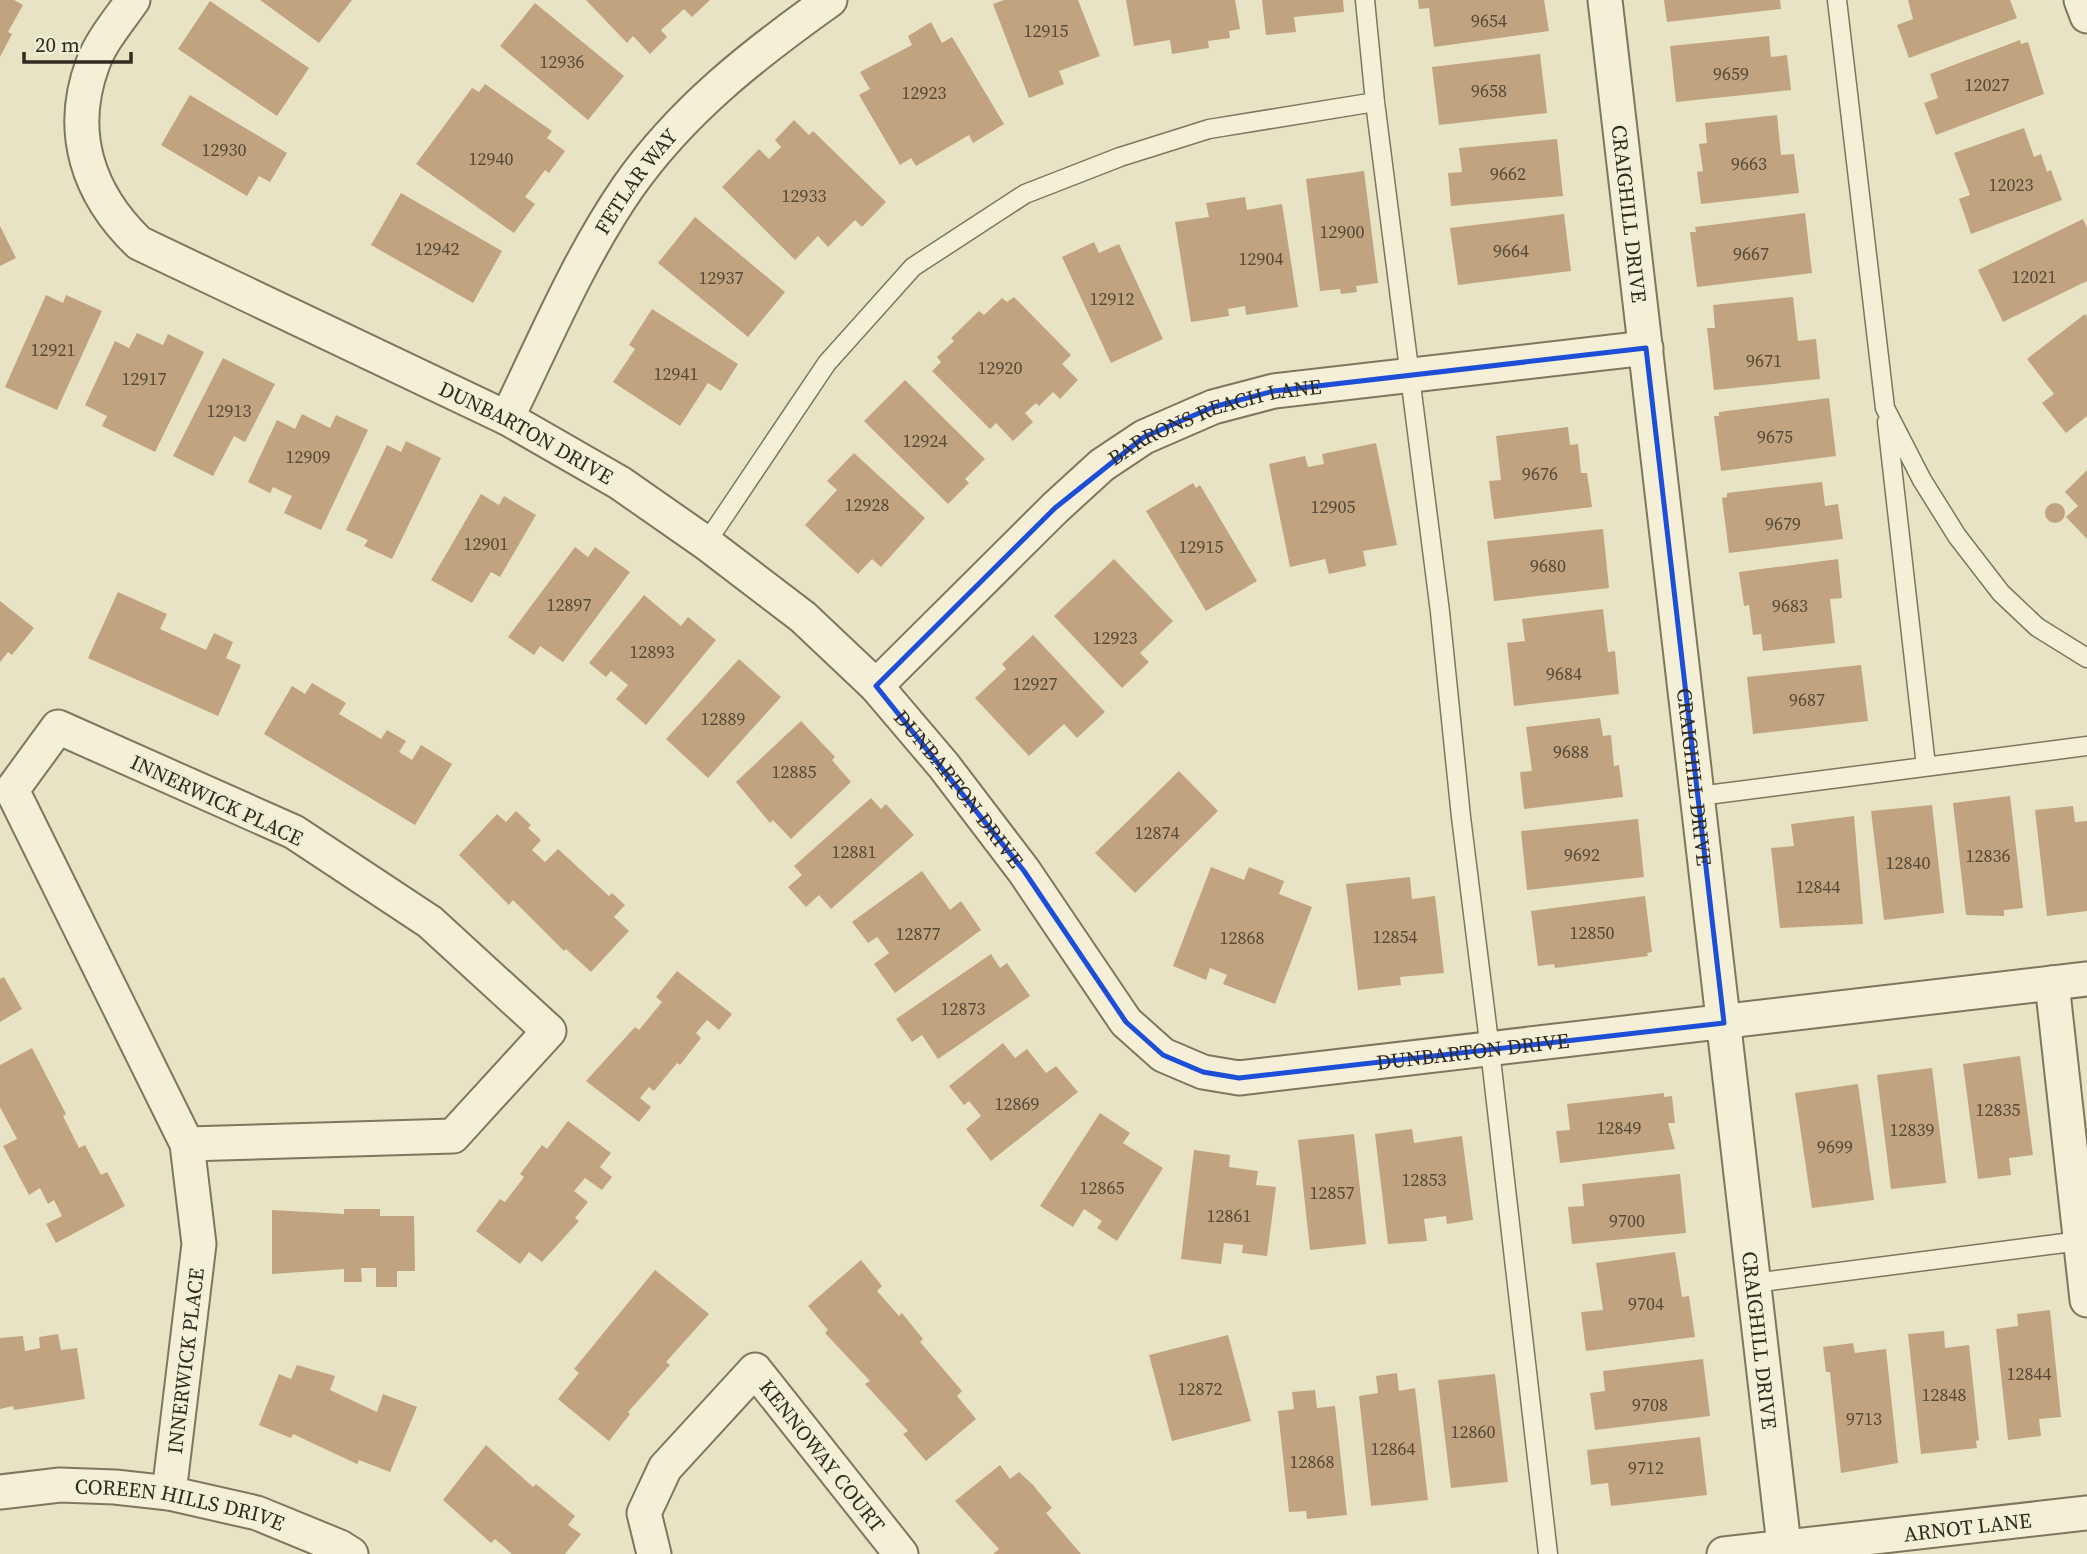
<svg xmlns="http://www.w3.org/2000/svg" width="2087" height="1554" viewBox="0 0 2087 1554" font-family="'Source Serif 4',serif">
<rect width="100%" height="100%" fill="#e8e3c4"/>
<path fill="#c1a47f" d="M0 0H14L23 5 8 32 12 34 0 57Z
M260 0H352L319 43Z
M586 0H710L692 17 684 9 661 30 667 37 650 54 633 36 627 43Z
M1004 0H1078L1100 56 1059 71 1064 84 1029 98 993 4Z
M1126 0H1235L1240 29 1229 31 1230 38 1208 41 1209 48 1172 54 1170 40 1134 46Z
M1262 0H1343L1344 12 1294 17 1296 32 1266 35Z
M1418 0H1544L1549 31 1434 47 1429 8 1419 9Z
M1664 0H1780L1781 9 1667 22Z
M1908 0H2010L2017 18 1909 58 1897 25 1913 19Z
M210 1 309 68 277 116 178 49Z
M535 3 624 76 588 120 500 46Z
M931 22 942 43 952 37 1004 124 973 143 969 135 916 166 911 158 900 165 859 95 870 89 860 72 912 45 908 36Z
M1769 36 1771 57 1787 55 1791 90 1676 102 1670 46Z
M2020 40 2021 44 2028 42 2044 94 1936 135 1924 103 1938 98 1930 74Z
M1540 54 1547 113 1439 125 1432 67Z
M485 84 552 131 547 138 565 151 549 173 545 170 525 197 535 204 514 233 416 164 472 88 479 92Z
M190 95 287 153 270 182 259 176 247 196 161 145Z
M1777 115 1781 155 1794 154 1799 193 1701 204 1697 172 1703 171 1699 144 1707 143 1705 123Z
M794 120 809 135 813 131 886 202 862 227 855 220 828 247 818 236 795 260 722 187 759 149 769 159 781 147 775 140Z
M2024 128 2034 157 2041 154 2047 172 2051 170 2062 200 1971 234 1959 199 1970 195 1954 153Z
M1557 139 1563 196 1451 206 1448 173 1462 172 1459 148Z
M1364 171 1378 283 1356 286 1357 292 1341 294 1340 289 1320 291 1306 179Z
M401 193 502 251 473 303 371 245Z
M1245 197 1247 210 1282 204 1298 307 1246 315 1245 306 1228 309 1229 316 1191 322 1175 222 1209 217 1206 203Z
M1805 213 1812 273 1697 287 1690 232H1696L1695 227Z
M1564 214 1571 271 1458 285 1450 228Z
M695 217 785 292 748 337 658 263Z
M2083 219 2087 228V281L2003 322 1978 270Z
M0 226 16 258 0 266Z
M1094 242 1099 253 1119 244 1163 339 1111 363 1062 257Z
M46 295 63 303 66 295 102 311 57 410 5 387Z
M1014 297 1071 355 1062 364 1078 380 1060 399 1053 392 1039 406 1036 403 1025 413 1033 422 1013 441 996 423 990 429 932 371 941 362 937 357 954 341 951 338 979 311 984 315 1002 298 1007 302Z
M1793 297 1798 341 1816 339 1820 379 1714 390 1707 328H1715L1713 305Z
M652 309 738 364 721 391 708 383 680 426 613 382 635 349 629 345Z
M2085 314 2087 317V416L2066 433 2042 403 2054 394 2027 359Z
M137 333 163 345 168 334 204 352 155 452 102 426 107 416 85 405 115 341 129 348Z
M223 358 275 384 245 442 234 436 213 476 173 456Z
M905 380 985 459 965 479 969 483 948 504 864 421Z
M1829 398 1836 456 1721 471 1714 416H1719V412Z
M302 414 330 428 336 415 368 430 321 530 284 513 292 496 273 487 270 493 248 482 277 420 295 429Z
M1568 427 1570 445 1578 444 1581 473H1587L1592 507 1494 519 1489 481 1501 480 1496 436Z
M406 441 441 458 392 559 364 546 368 540 346 530 387 445 401 452Z
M1376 443 1397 545 1363 551 1366 566 1329 574 1325 559 1290 567 1269 464 1305 456 1308 467 1324 464 1322 454Z
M854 453 925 518 881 567 872 559 858 574 805 525 837 490 827 481Z
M2087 470V539L2066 517 2078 506 2065 492Z
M1822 482 1825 506 1838 504 1843 539 1729 553 1722 498 1727 497V493Z
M1193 483 1196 488 1200 485 1257 581 1206 611 1146 511Z
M481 494 499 505 504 496 536 515 500 577 491 572 472 603 431 580Z
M2045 513a10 10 0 1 1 20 0a10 10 0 1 1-20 0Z
M1603 529 1609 588 1494 601 1487 541Z
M575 547 588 557 595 547 630 572 563 662 540 646 534 655 508 637Z
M1114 559 1173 621 1140 653 1149 662 1122 688 1054 616Z
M1838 559 1842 598 1830 599 1835 643 1763 651 1761 634 1753 635 1749 605 1744 606 1739 572Z
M118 592 167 614 160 629 206 650 214 633 233 642 226 658 241 665 218 716 88 658Z
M644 595 681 626 688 617 716 640 646 725 616 699 628 685 611 671 606 677 589 663Z
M0 601 34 628 12 655 8 652 0 662Z
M1603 609 1608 652 1615 651 1619 694 1514 706 1507 643 1525 641 1522 619Z
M1033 635 1105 712 1077 738 1064 724 1029 756 975 698 1006 669 1002 664Z
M739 659 781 697 708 778 666 739Z
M1861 665 1868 721 1753 734 1747 677Z
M312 683 346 703 339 714 381 739 387 730 406 741 399 752 412 760 421 745 452 764 415 825 264 734 292 686 305 694Z
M1600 718 1603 736 1611 735 1614 766 1619 765 1623 797 1524 809 1520 772 1532 771 1526 727Z
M801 721 835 757 832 760 851 782 791 839 773 820 770 823 736 782Z
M1179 771 1218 811 1135 893 1095 853Z
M2010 796 2023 908 2004 910V916L1966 915 1953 803Z
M871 798 881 809 886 804 914 835 831 909 819 895 806 907 788 887 802 875 794 866Z
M1932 805 1944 913 1884 920 1871 811Z
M2073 806 2075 822 2087 821V911L2047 916 2035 810Z
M516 811 531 825 528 828 541 840 532 850 545 862 558 849 609 896 612 893 625 905 614 917 629 931 591 972 566 949 564 951 513 900 509 905 459 855 497 814 506 822Z
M1854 816 1863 924 1780 928 1771 848 1794 846 1791 824Z
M1638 819 1644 877 1527 890 1521 831Z
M1211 867 1244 880 1249 867 1284 881 1279 894 1312 907 1275 1004 1223 984 1227 975 1210 968 1206 980 1173 966Z
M922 871 950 910 961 901 981 930 895 993 874 964 889 953 877 937 868 943 852 922Z
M1410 877 1412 899 1435 896 1444 973 1400 977 1401 985 1358 990 1346 884Z
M1645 896 1652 952 1647 953 1648 956 1555 968 1554 964 1538 966 1531 911Z
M991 954 1000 968 1007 963 1030 996 938 1059 922 1035 912 1042 896 1019Z
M677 971 732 1014 719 1030 707 1020 696 1033 701 1038 680 1065 677 1063 654 1091 649 1087 640 1098 651 1107 639 1122 586 1081 635 1027 639 1030 662 1002 656 997Z
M4 977 22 1009 0 1022V979Z
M1003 1043 1015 1058 1027 1049 1046 1073 1056 1066 1078 1092 991 1161 966 1129 981 1116 969 1101 964 1105 949 1086Z
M32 1048 66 1114 63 1116 79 1148 85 1145 101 1175 107 1172 125 1206 56 1243 46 1224 62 1216 54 1200 48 1204 40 1188 29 1195 3 1146 17 1139 0 1107V1065Z
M2020 1056 2033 1155 2009 1158 2011 1175 1978 1179 1963 1064Z
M1932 1068 1946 1183 1891 1189 1877 1075Z
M1858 1084 1874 1200 1812 1208 1795 1093Z
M1664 1093V1097L1672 1096 1675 1123H1668L1675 1149 1560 1163 1556 1131 1570 1130 1567 1104Z
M1100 1113 1130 1133 1123 1143 1163 1168 1117 1241 1097 1228 1102 1221 1084 1209 1073 1227 1040 1206Z
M568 1121 611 1153 600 1167 612 1177 602 1190 585 1178 574 1191 588 1202 575 1218 579 1221 542 1262 529 1252 520 1264 476 1231 500 1199 505 1202 524 1177 520 1174 542 1145 547 1149Z
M1412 1129 1414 1143 1462 1136 1473 1220 1447 1224 1446 1216 1424 1219 1427 1241 1388 1244 1375 1134Z
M1354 1134 1366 1244 1310 1250 1298 1140Z
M1194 1150 1230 1155 1229 1167 1258 1171 1256 1185 1276 1187 1267 1256 1242 1253 1243 1245 1224 1243 1221 1264 1181 1259Z
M1680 1174 1686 1233 1572 1244 1568 1207 1584 1206 1582 1184Z
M344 1209H380V1216H414L415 1271H397V1287H376V1268H361L362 1282H344V1269L272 1274V1210L344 1214Z
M1675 1252 1682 1297 1689 1296 1695 1337 1586 1351 1581 1312 1603 1310 1596 1263Z
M861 1260 882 1286 877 1291 899 1316 902 1313 923 1339 920 1342 962 1391 957 1396 976 1419 926 1461 903 1434 908 1431 865 1384 870 1381 825 1333 828 1330 808 1306Z
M655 1270 709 1314 666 1362 670 1365 628 1412 630 1414 609 1441 558 1399 579 1373 574 1369Z
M2050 1310 2061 1417 2039 1419 2041 1436 2008 1440 1996 1329 2018 1326 2017 1314Z
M1944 1331 1945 1348 1969 1345 1979 1440 1976 1441 1977 1448 1921 1454 1908 1334Z
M58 1334 61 1350 77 1348 85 1399 14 1410 13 1406 0 1409V1338L23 1336 25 1351 40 1348 39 1337Z
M1228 1335 1251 1421 1172 1441 1149 1355Z
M1853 1343 1855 1353 1886 1349 1898 1463 1841 1473 1830 1372H1826L1823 1347Z
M1703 1359 1710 1416 1595 1430 1590 1393 1605 1391 1603 1371Z
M297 1365 335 1376 330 1390 377 1412 383 1394 417 1407 390 1472 359 1460 357 1464 293 1434 291 1438 259 1425 279 1374 291 1379Z
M1397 1373 1399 1391 1415 1388 1428 1500 1371 1506 1359 1396 1378 1393 1376 1376Z
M1495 1374 1508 1482 1451 1488 1438 1380Z
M1315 1390 1317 1408 1335 1406 1347 1515 1307 1519 1306 1511 1289 1512 1278 1411 1294 1409 1292 1392Z
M1700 1437 1707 1495 1611 1506 1608 1483 1591 1485 1587 1450Z
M486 1445 533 1487 536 1484 575 1516 568 1525 581 1534 565 1554H512L495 1539 491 1543 443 1500Z
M1000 1465 1010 1479 1019 1472 1033 1485 1052 1508 1046 1513 1081 1554H993L999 1549 955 1501Z"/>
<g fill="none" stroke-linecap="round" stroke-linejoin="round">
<defs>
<path id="lane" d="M1365 0 1375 102 1440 612 1461 817 1490 1050 1548 1554
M1837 0 1885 408 1922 480 1957 536 2001 593 2037 627 2087 658
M1887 422 1926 766
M706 543 827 363 913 267 1025 194 1120 157 1209 129 1375 102
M1699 796 2087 746
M1754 1283 2080 1241"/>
<g id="street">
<path id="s1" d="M133 0C119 20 101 41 93 63 67 132 88 194 139 243L507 418 620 483 706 543 803 617 876 686 944 766 1024 871 1126 1022 1163 1055 1203 1072 1239 1078 2087 979"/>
<path id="s2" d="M1605 0 1785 1554"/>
<path d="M2081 0 2087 16"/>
<path id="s3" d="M507 418C545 340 579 258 628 187 682 110 754 54 830 0"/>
<path id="s4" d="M876 686 1055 508 1102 465 1144 437 1213 407 1274 391 1646 348"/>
<path d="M2052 983 2087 1300"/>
<path id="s5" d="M0 1492 60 1485 115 1487 169 1493 257 1513 340 1547 351 1554"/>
<path id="s6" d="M169 1493 199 1244 187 1144 453 1136 549 1031 430 922 294 832 58 727 12 790 187 1144"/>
<path id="s7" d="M654 1554 644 1513 665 1468 755 1370 901 1554"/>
<path id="s8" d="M1724 1554 2087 1513"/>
</g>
</defs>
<use href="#lane" stroke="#80755d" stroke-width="21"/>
<use href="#street" stroke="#80755d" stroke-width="37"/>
<use href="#lane" stroke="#f4efd6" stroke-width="18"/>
<use href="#street" stroke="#f4efd6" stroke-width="33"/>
</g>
<path fill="none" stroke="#1d4ed8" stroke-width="5" stroke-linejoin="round" d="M1646 348 1724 1023 1239 1078 1203 1072 1163 1055 1126 1022 1024 871 876 686 1055 508 1144 437 1213 407 1274 391Z"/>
<g text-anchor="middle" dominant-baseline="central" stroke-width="5" stroke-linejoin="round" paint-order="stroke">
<g font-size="18" fill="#564937">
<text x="1489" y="20">9654</text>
<text x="1046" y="30">12915</text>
<text x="562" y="61">12936</text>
<text x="1731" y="73">9659</text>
<text x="1987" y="84">12027</text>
<text x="1489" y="90">9658</text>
<text x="924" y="92">12923</text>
<text x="224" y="149">12930</text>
<text x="491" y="158">12940</text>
<text x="1749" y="163">9663</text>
<text x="1508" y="173">9662</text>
<text x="2011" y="184">12023</text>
<text x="804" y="195">12933</text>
<text x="1342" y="231">12900</text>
<text x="437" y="248">12942</text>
<text x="1511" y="250">9664</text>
<text x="1751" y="253">9667</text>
<text x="1261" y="258">12904</text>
<text x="2034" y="276">12021</text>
<text x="721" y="277">12937</text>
<text x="1112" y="298">12912</text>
<text x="53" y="349">12921</text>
<text x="1764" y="360">9671</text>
<text x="1000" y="367">12920</text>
<text x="676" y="373">12941</text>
<text x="144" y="378">12917</text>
<text x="229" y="410">12913</text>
<text x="1775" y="436">9675</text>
<text x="925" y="440">12924</text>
<text x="308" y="456">12909</text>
<text x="1540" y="473">9676</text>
<text x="867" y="504">12928</text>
<text x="1333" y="506">12905</text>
<text x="1783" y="523">9679</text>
<text x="486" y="543">12901</text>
<text x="1201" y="546">12915</text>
<text x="1548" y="565">9680</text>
<text x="569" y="604">12897</text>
<text x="1790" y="605">9683</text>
<text x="1115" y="637">12923</text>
<text x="652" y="651">12893</text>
<text x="1564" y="673">9684</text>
<text x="1035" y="683">12927</text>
<text x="1807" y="699">9687</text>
<text x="723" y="718">12889</text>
<text x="1571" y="751">9688</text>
<text x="794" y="771">12885</text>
<text x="1157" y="832">12874</text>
<text x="854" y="851">12881</text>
<text x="1582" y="854">9692</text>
<text x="1988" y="855">12836</text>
<text x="1908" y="862">12840</text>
<text x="1818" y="886">12844</text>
<text x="1592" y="932">12850</text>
<text x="918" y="933">12877</text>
<text x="1395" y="936">12854</text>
<text x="1242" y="937">12868</text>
<text x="963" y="1008">12873</text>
<text x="1017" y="1103">12869</text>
<text x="1998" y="1109">12835</text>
<text x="1619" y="1127">12849</text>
<text x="1912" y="1129">12839</text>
<text x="1835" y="1146">9699</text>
<text x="1424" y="1179">12853</text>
<text x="1102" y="1187">12865</text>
<text x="1332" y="1192">12857</text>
<text x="1229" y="1215">12861</text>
<text x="1627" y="1220">9700</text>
<text x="1646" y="1303">9704</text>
<text x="2029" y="1373">12844</text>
<text x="1200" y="1388">12872</text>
<text x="1944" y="1394">12848</text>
<text x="1650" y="1404">9708</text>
<text x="1864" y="1418">9713</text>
<text x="1473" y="1431">12860</text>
<text x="1393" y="1448">12864</text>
<text x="1312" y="1461">12868</text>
<text x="1646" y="1467">9712</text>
</g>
<g font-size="21" fill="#322b1f" stroke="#f0ecd3">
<text stroke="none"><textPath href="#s3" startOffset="270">FETLAR WAY</textPath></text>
<text stroke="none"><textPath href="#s2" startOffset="215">CRAIGHILL DRIVE</textPath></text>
<text stroke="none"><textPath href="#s4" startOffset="439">BARRONS REACH LANE</textPath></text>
<text stroke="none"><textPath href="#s1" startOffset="704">DUNBARTON DRIVE</textPath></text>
<text stroke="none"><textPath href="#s2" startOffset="782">CRAIGHILL DRIVE</textPath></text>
<text stroke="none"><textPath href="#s1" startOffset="1270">DUNBARTON DRIVE</textPath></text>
<text transform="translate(217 800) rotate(25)">INNERWICK PLACE</text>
<text stroke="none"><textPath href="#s1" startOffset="1922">DUNBARTON DRIVE</textPath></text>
<text stroke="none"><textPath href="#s2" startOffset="1349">CRAIGHILL DRIVE</textPath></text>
<text stroke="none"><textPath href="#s6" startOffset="133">INNERWICK PLACE</textPath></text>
<text stroke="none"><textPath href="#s7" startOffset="334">KENNOWAY COURT</textPath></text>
<text stroke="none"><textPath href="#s5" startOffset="182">COREEN HILLS DRIVE</textPath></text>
<text stroke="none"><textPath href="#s8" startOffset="245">ARNOT LANE</textPath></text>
</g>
</g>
<path d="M24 52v10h107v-10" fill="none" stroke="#322b1f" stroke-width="3.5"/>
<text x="35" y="52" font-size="21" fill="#322b1f" stroke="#f0ecd3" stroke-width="5" paint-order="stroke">20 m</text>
</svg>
